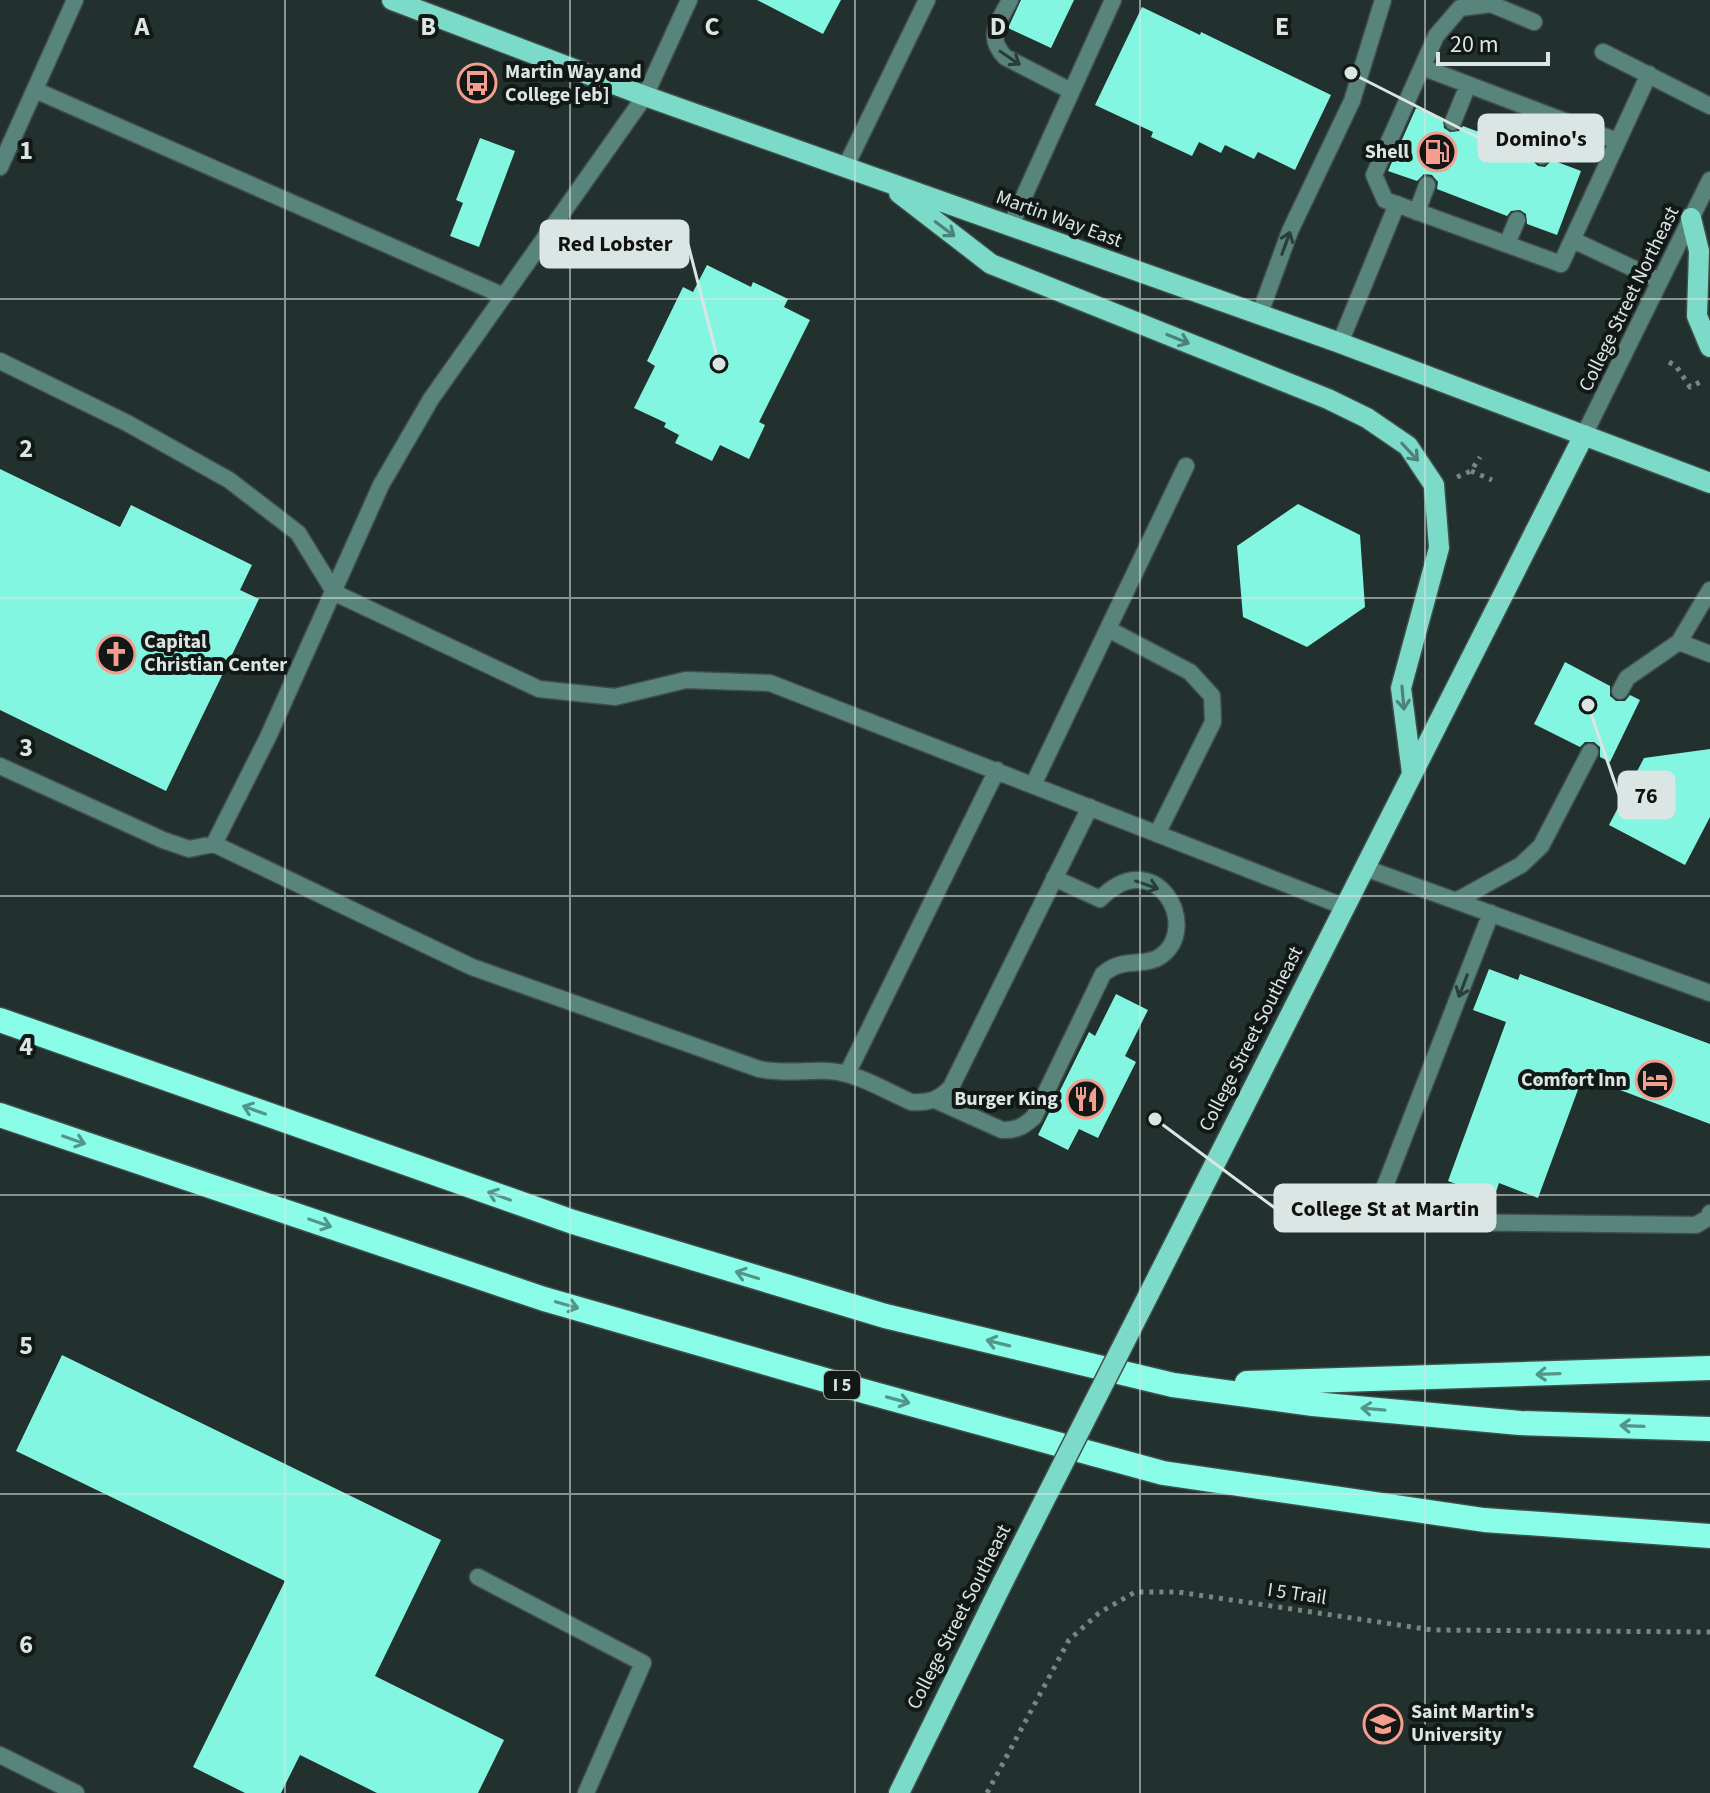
<svg xmlns="http://www.w3.org/2000/svg" width="1710" height="1793" viewBox="0 0 1710 1793" font-family="'Source Sans 3',sans-serif">
<rect width="100%" height="100%" fill="#22312e"/>
<path fill="#82f6e0" d="M757 0H841L823 34Z
M1021 0H1074L1051 48 1008 28Z
M1142 7 1200 35 1201 32 1331 95 1295 170 1258 152 1254 159 1225 145 1221 153 1199 142 1192 156 1151 137 1153 132 1095 105Z
M1416 108 1443 118 1444 128 1450 132 1459 131 1463 126 1532 152 1531 159 1538 166 1545 167 1552 160 1581 171 1557 235 1527 224 1526 214 1520 210 1511 211 1507 216 1437 189 1438 182 1432 175 1424 174 1417 181 1388 171Z
M480 138 515 151 479 247 450 236 463 203 456 200Z
M707 265 751 287 753 282 788 299 784 307 810 320 759 422 765 425 749 459 720 445 712 461 675 443 679 435 664 427 666 423 634 408 655 366 647 361 683 287 693 292Z
M0 469 120 527 131 505 252 565 240 590 259 599 166 791 0 710Z
M1298 504 1360 535 1365 607 1307 647 1243 617 1237 546Z
M1565 662 1610 686V696L1616 701H1625L1630 695 1640 700 1610 762 1600 757V747L1594 742H1585L1580 747 1534 724Z
M1710 749V817L1685 865 1609 825 1644 758Z
M1489 969 1518 980 1520 974 1710 1044V1124L1583 1076 1538 1198 1499 1183 1494 1198 1448 1181 1506 1022 1473 1010Z
M1116 994 1148 1010 1125 1056 1136 1062 1098 1138 1079 1129 1068 1150 1038 1135 1089 1032 1095 1036Z
M62 1355 441 1540 375 1676 504 1740 478 1793H377L300 1755 281 1793H245L193 1767 285 1581 16 1451Z"/>
<g fill="none" stroke-linecap="round" stroke-linejoin="round">
<defs>
<path id="service" d="M1010 0C999 22 985 36 1005 57L1071 91
M1534 22 1491 4 1460 8 1436 36 1374 175 1385 200 1561 264 1649 74
M1603 52 1710 106
M1422 67 1617 141
M35 90 504 296
M1453 122 1468 85
M1542 156 1556 118
M0 167 75 0
M845 168 927 0
M1417 212 1427 185
M1010 227 1113 0
M1573 240 1660 281
M1507 244 1517 220
M1259 316 1290 231 1352 101 1383 0
M1340 343 1397 204
M0 361 127 423 229 480 298 533 335 593 539 689 615 697 686 680 770 683 1345 907
M1108 629 1190 672 1212 696 1213 722 1157 834
M1679 642 1710 654
M1620 691 1627 678 1679 642 1710 590
M0 766 163 840 189 849 214 844 268 737 381 485 431 399 645 96 689 0
M1033 785 1186 466
M214 844 472 967 759 1069C783 1074 805 1070 828 1071 856 1072 886 1091 911 1102 928 1103 940 1100 951 1087L1090 807
M1365 868 1710 993
M1456 901 1521 865 1541 846 1590 752
M1491 913 1383 1191 1392 1213 1427 1222 1696 1225 1708 1218 1710 1213
M847 1074 997 770
M935 1100 1002 1130C1016 1131 1024 1126 1034 1117L1103 974C1124 956 1144 968 1161 956 1202 926 1155 843 1100 899L1054 878
M478 1577 643 1663 586 1793"/>
<path id="tertiary" d="M1584 435 1710 180
M0 1755 76 1793"/>
<path id="primary" d="M392 0 645 96 1340 343 1710 483
M899 193 991 264 1328 399 1367 418 1408 446 1434 485 1439 548 1401 688 1412 773
M1691 218 1699 251 1697 316 1710 347
M1193 1207 1584 435
M899 1793 1003 1582"/>
<path id="motorway" d="M0 1020 573 1222 885 1316 1173 1385 1313 1404 1520 1423 1710 1429
M0 1115 544 1299 867 1392 1163 1473 1484 1520 1710 1536
M1247 1383 1710 1368"/>
</defs>
<use href="#service" stroke="#404e4b" stroke-width="19"/>
<use href="#tertiary" stroke="#404e4b" stroke-width="19"/>
<use href="#primary" stroke="#404e4b" stroke-width="23"/>
<use href="#motorway" stroke="#404e4b" stroke-width="27"/>
<path stroke="#788582" stroke-width="5" stroke-dasharray="4 6" stroke-linecap="butt" d="M1669 362 1676 366 1690 387 1700 382
M1471 471 1492 480
M1457 477 1471 471 1480 457
M987 1793 1069 1640 1099 1613 1135 1592H1178L1432 1630 1710 1632"/>
<use href="#service" stroke="#59847b" stroke-width="16"/>
<use href="#tertiary" stroke="#59847b" stroke-width="16"/>
<use href="#primary" stroke="#7cdac8" stroke-width="20"/>
<use href="#motorway" stroke="#89fde7" stroke-width="24"/>
<defs>
<path id="primary-bridge" d="M1003 1582 1193 1207"/>
</defs>
<use href="#primary-bridge" stroke="#404e4b" stroke-width="23" stroke-linecap="butt"/>
<use href="#primary-bridge" stroke="#7cdac8" stroke-width="20"/>
</g>
<defs><path id="oneway-shaft" d="M-6 0H5M1.5-3L5.5 0L1.5 3" fill="none" stroke-width="1.6" stroke-linecap="round" stroke-linejoin="round" transform="scale(2)"/></defs>
<g stroke="#2a3e39">
<use href="#oneway-shaft" transform="translate(1010 58) rotate(34)"/>
<use href="#oneway-shaft" transform="translate(1286 243) rotate(-70)"/>
<use href="#oneway-shaft" transform="translate(1147 885) rotate(19)"/>
<use href="#oneway-shaft" transform="translate(1463 986) rotate(111)"/>
</g>
<g stroke="#4c8378">
<use href="#oneway-shaft" transform="translate(945 229) rotate(37)"/>
<use href="#oneway-shaft" transform="translate(1178 339) rotate(22)"/>
<use href="#oneway-shaft" transform="translate(1410 452) rotate(47)"/>
<use href="#oneway-shaft" transform="translate(1403 698) rotate(85)"/>
</g>
<g stroke="#539689">
<use href="#oneway-shaft" transform="translate(254 1110) rotate(-160)"/>
<use href="#oneway-shaft" transform="translate(74 1140) rotate(19)"/>
<use href="#oneway-shaft" transform="translate(499 1196) rotate(-160)"/>
<use href="#oneway-shaft" transform="translate(320 1223) rotate(19)"/>
<use href="#oneway-shaft" transform="translate(747 1275) rotate(-163)"/>
<use href="#oneway-shaft" transform="translate(567 1305) rotate(16)"/>
<use href="#oneway-shaft" transform="translate(998 1343) rotate(-166)"/>
<use href="#oneway-shaft" transform="translate(1548 1374) rotate(178)"/>
<use href="#oneway-shaft" transform="translate(898 1400) rotate(15)"/>
<use href="#oneway-shaft" transform="translate(1373 1409) rotate(-175)"/>
<use href="#oneway-shaft" transform="translate(1632 1426) rotate(-178)"/>
</g>
<path fill="none" stroke="#dbe5e3" stroke-width="2" stroke-opacity="0.55" d="M285 0V1793M570 0V1793M855 0V1793M1140 0V1793M1425 0V1793M0 299H1710M0 598H1710M0 896H1710M0 1195H1710M0 1494H1710"/>
<defs>
<symbol id="bus-ring" viewBox="-11 -11 22 22"><circle r="9.5" fill="#111816" stroke="#f59d8e" stroke-width="1.5"/><path d="M-5-6H5V4H4V6H2V4H-2V6H-4V4H-5ZM-3.5-4V0h7V-4ZM-3.5 1.2v1.5H-2V1.2ZM2 1.2v1.5H3.5V1.2Z" fill="#f59d8e"/></symbol>
<symbol id="fuel-ring" viewBox="-11 -11 22 22"><circle r="9.5" fill="#111816" stroke="#f59d8e" stroke-width="1.5"/><path d="M-5.5-6h7V0h2V4h1.3V-2.5L3-4.5l.8-.8L6-3V5H2.5V1h-1V6h-7ZM-4.2-4.7v3.2H.2V-4.7Z" fill="#f59d8e"/></symbol>
<symbol id="church-ring" viewBox="-11 -11 22 22"><circle r="9.5" fill="#111816" stroke="#f59d8e" stroke-width="1.5"/><path d="M-1.2-6h2.4v3.5h3.3v2.4h-3.3V6h-2.4V-.1h-3.3v-2.4h3.3Z" fill="#f59d8e"/></symbol>
<symbol id="hotel-ring" viewBox="-11 -11 22 22"><circle r="9.5" fill="#111816" stroke="#f59d8e" stroke-width="1.5"/><path d="M-6-4.5h1.5V1H6V5H4.5V3h-9V5H-6ZM-4 0a1.8 1.8 0 1 1 3.6 0ZM.5 0V-2.5h3Q6-2.5 6 0Z" fill="#f59d8e"/></symbol>
<symbol id="restaurant-ring" viewBox="-11 -11 22 22"><circle r="9.5" fill="#111816" stroke="#f59d8e" stroke-width="1.5"/><path d="M-5-6h1v4h1v-4h1v4h1v-4h1v5L-1.5 .5V6h-2V.5L-5-1ZM5-6V6H3V1.5H1.5Q1.5-4 5-6Z" fill="#f59d8e"/></symbol>
<symbol id="university-ring" viewBox="-11 -11 22 22"><circle r="9.5" fill="#111816" stroke="#f59d8e" stroke-width="1.5"/><path d="M0-5L7-2L0 1L-7-2ZM-4 1L0 2.5L4 1V4Q0 6-4 4Z" fill="#f59d8e"/></symbol>
</defs>
<g fill-rule="evenodd">
<use href="#bus-ring" x="455" y="61" width="44" height="44"/>
<use href="#fuel-ring" x="1415" y="130" width="44" height="44"/>
<use href="#church-ring" x="94" y="632" width="44" height="44"/>
<use href="#hotel-ring" x="1633" y="1058" width="44" height="44"/>
<use href="#restaurant-ring" x="1064" y="1077" width="44" height="44"/>
<use href="#university-ring" x="1361" y="1702" width="44" height="44"/>
</g>
<g text-anchor="middle" dominant-baseline="central" stroke-width="8" stroke-linejoin="round" paint-order="stroke">
<rect fill="#111816" stroke="#9ea8a6" stroke-width="2" x="824" y="1371" width="36" height="28" rx="6"/>
<g font-size="18" font-weight="bold" fill="#dbe5e3">
<text x="842" y="1385">I 5</text>
</g>
<g font-size="20" font-weight="bold" fill="#dbe5e3" stroke="#111816" text-anchor="start">
<text x="505" y="72">Martin Way and<tspan x="505" dy="23">College [eb]</tspan></text>
<text x="1409" y="152" text-anchor="end">Shell</text>
<text x="144" y="642">Capital<tspan x="144" dy="23">Christian Center</tspan></text>
<text x="1627" y="1080" text-anchor="end">Comfort Inn</text>
<text x="1058" y="1099" text-anchor="end">Burger King</text>
<text x="1411" y="1712">Saint Martin's<tspan x="1411" dy="23">University</tspan></text>
</g>
<g font-size="20" fill="#dbe5e3" stroke="#111816">
<text transform="translate(1059 219) rotate(20)">Martin Way East</text>
<text transform="translate(1629 299) rotate(-64)">College Street Northeast</text>
<text transform="translate(1251 1039) rotate(-63)">College Street Southeast</text>
<text transform="translate(1297 1594) rotate(8)">I 5 Trail</text>
<text transform="translate(959 1617) rotate(-63)">College Street Southeast</text>
</g>
</g>
<g font-size="26" text-anchor="middle" font-weight="bold" fill="#dbe5e3" stroke="#111816" stroke-width="8" stroke-linejoin="round" paint-order="stroke">
<text x="142" y="35">A</text>
<text x="428" y="35">B</text>
<text x="712" y="35">C</text>
<text x="998" y="35">D</text>
<text x="1282" y="35">E</text>
<text x="26" y="159">1</text>
<text x="26" y="457">2</text>
<text x="26" y="756">3</text>
<text x="26" y="1055">4</text>
<text x="26" y="1354">5</text>
<text x="26" y="1653">6</text>
</g>
<path fill="none" stroke="#dbe5e3" stroke-width="3" d="M1351 73L1479 138M719 364L688 244M1588 705L1619 795M1155 1119L1275 1208"/>
<g fill="#dbe5e3" stroke="#111816" stroke-width="3">
<circle cx="1351" cy="73" r="8"/>
<circle cx="719" cy="364" r="8"/>
<circle cx="1588" cy="705" r="8"/>
<circle cx="1155" cy="1119" r="8"/>
</g>
<g fill="#dbe5e3" stroke="#dbe5e3" stroke-width="3">
<rect x="1479" y="115" width="124" height="46" rx="8"/>
<rect x="541" y="221" width="147" height="46" rx="8"/>
<rect x="1619" y="772" width="55" height="46" rx="8"/>
<rect x="1275" y="1185" width="220" height="46" rx="8"/>
</g>
<g font-size="22" text-anchor="middle" font-weight="bold" fill="#111">
<text x="1541" y="146">Domino's</text>
<text x="615" y="251">Red Lobster</text>
<text x="1646" y="803">76</text>
<text x="1385" y="1216">College St at Martin</text>
</g>
<path d="M1438 52v12h110v-12" fill="none" stroke="#dbe5e3" stroke-width="4"/>
<text x="1450" y="52" font-size="24" fill="#dbe5e3" stroke="#111816" stroke-width="6" paint-order="stroke">20 m</text>
</svg>
